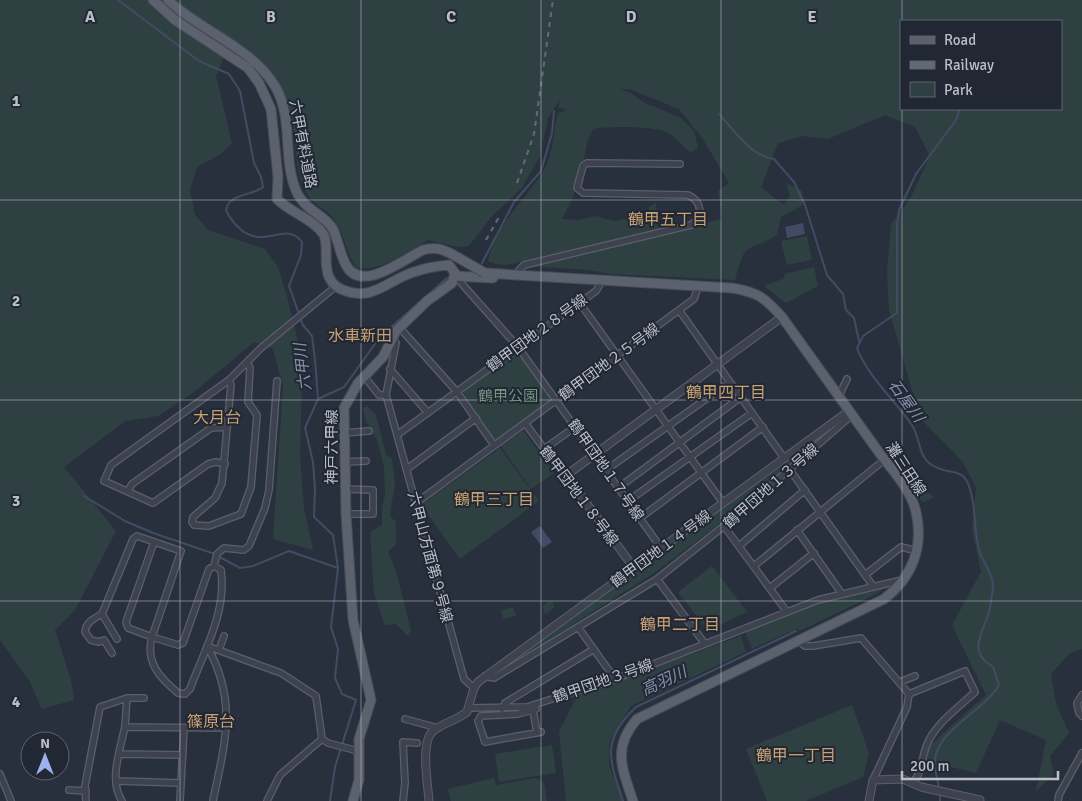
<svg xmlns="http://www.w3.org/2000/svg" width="1082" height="801" viewBox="0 0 1082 801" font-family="Signika,'Noto Sans JP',sans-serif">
<rect width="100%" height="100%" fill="#29303d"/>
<path fill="#2f4043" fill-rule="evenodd" d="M0 0H1082V649L1070 653 1051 674 1056 704 1069 733 1050 756 1054 774 1036 791 1046 740 1000 720 976 773 951 767 927 770 928 747 986 695 952 625 981 572 972 529 976 488 963 462 920 418 889 310 887 271 891 225 911 197 930 156 915 127 885 115 828 139 802 136 778 143 761 187 784 205 790 196 786 183 802 191 803 205 781 217 777 235C744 254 746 239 735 280L610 274C585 268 559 269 534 266L722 219 718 191 729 183 703 139 679 109 629 89H620L631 93 643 102 681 118 694 131 698 148 690 152C683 146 677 138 669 133 657 126 608 126 593 129L587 142 583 165 575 184 574 195 562 219 579 220 595 216 613 221 647 216 650 206 656 203 657 226 664 228 637 234 535 263 530 259C515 264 502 268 488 261 496 222 528 199 546 166 554 150 553 130 558 113L564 112 565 109 558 108 560 100 548 118 540 156 522 188 492 216 469 246 457 247 428 240C407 251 380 274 355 267 347 252 344 235 335 221 328 208 310 205 304 188 294 164 296 137 291 113 284 82 264 61 240 43L229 46 216 76 232 143 221 154 197 167 190 190 195 215 208 230 265 249 278 267 288 300 300 350 302 377 300 456 304 508 313 550 273 539 283 386 273 349 254 342 194 392 158 416 125 421 64 467 116 531 75 610 55 630 71 680 74 700 42 709 29 680 0 640ZM901 21H1061V109H901Z
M807 236 812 260 787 265 781 241Z
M814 267 818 286 786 303 764 286 785 278 784 274Z
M518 352 551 399 550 402 496 441 463 396 464 391Z
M367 406 376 415 386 455 392 459 395 482 390 516 396 522V544L388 552 396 571 411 631 408 636 396 624 385 625 374 594 370 532 382 525V508L385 496 384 466 377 440 366 421 363 408Z
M842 423 723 521 654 573 496 673 653 557Z
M523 430 554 473 531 489 500 445Z
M500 448 539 501 460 559 421 505Z
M920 489 935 497 922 503 916 490Z
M712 566 747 612 708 631 678 592Z
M887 585 878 593 802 630 796 629 752 649 745 632 825 601Z
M553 601 554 607 546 614 542 607 547 602Z
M513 607 516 616 503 619 501 610Z
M741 636 746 652 631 706 610 741 609 765 623 801H566L559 732 577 696Z
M852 705 869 753 863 777 806 801H767L746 749Z
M552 745 556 773 499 782 495 754Z
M494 778 496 785 536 778 544 783 547 801H451L448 789Z"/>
<path fill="#414c64" d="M803 223 805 234 787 238 785 227Z
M540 526 552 542 543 548 531 532Z"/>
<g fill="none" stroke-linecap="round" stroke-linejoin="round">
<path stroke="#414c64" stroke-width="2" d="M118 0 199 61 229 74 240 91 254 163 261 177 263 187C253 196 229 193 226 210 229 217 232 221 237 226 263 253 285 219 302 242L301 255 289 286 299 314
M719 114C734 130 752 157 774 159L794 182 805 205 827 275 843 294 846 310 854 318 859 341
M482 263 514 202 541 171 552 133 554 111
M300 318 303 325 312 336 315 360 318 399 305 428 313 462 315 489 314 517 333 535 338 568 331 627 338 649 335 678 342 694 356 700 335 767 330 801
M318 399 344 387 380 337 447 278
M84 496 125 521 153 533 212 553 240 568 253 566 289 551 338 568
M939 790C938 779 934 770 935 759 938 730 985 710 999 685L993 667C968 652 981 636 988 615 990 610 993 590 993 585 993 575 984 563 980 553 974 535 976 515 972 497 965 462 952 478 932 465 918 457 920 437 912 425 894 399 868 377 857 348L863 336 897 313V226L899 210 916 174 956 120 960 109
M940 794V801
M623 801C609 759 601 740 636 707L796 631"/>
<defs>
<path id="minor" d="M519 270 524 265 691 225C704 217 702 201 688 195L583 193 577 188 583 166 587 163 680 164
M455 276 518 347 661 548
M579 302 723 503
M679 310 784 458
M399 327 457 392 494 445
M393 337 396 343 386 395 464 679 474 688
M390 369 428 413
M364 376 379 395H386
M229 380 231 385 222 483 215 498 193 517 192 522 194 525 209 526 241 514 251 487 257 415 248 402 250 368 247 362
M839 396 847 379
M525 423 563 474 568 477
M344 433 369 431
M397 435 596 291 602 281
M544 449 575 427
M345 462 366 461
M225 464 216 462 208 464 153 503 104 481 111 465 229 380 261 348 335 287
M407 469 476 418
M606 470 730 382
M790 470 873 586
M618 488 741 397
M346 489 373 490V514H346
M128 491 132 484 211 428 227 427
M628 501 752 413
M416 503 694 299 698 287
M640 518 763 427
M724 526 787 612
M797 530 842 594
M739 546 805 490
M214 566 217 554 224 548 244 550 249 546 265 508 269 490 277 381
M754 566 884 460
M865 575 901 547 917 551
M657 579 705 644
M770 588 814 553
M102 614 117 639
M578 627 615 679
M798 641 805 646H813L861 638 909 694 907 707 873 780
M207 646 281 673 316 696 322 739
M207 646C238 702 225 742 213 801
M219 650 224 636
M112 653 104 640 99 642 91 640 85 632C86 622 93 619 102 614L133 539 137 536 181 551 152 637 178 645 183 643 209 569 214 566 221 570C227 612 204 651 190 689L185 694 178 693C160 678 145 662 152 637L128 628 126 622 154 542
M485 676 494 678 657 579 724 526 852 415
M900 682 915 676
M909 694 965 671 975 692C960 706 939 721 929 740 921 754 924 772 912 783
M1082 695 1077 703 1079 713 1082 716
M534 705 536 709 518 714 481 716 478 721 485 742 541 732
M469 708 527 707 615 679 818 600 902 580
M502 709 505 703 594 649
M533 710 537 733
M405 719 438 728
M125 727 225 728
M322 739 328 743 358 751
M119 754 183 755
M0 774 11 801
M117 781 181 783
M69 790 86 791
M86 801 85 786 100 707 127 698H144
M122 801C108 780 121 748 125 726 126 717 126 707 127 698
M180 801 184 728
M267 801 280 775 322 739
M403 801 405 783 403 742 417 743
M1058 801 1059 795 1082 753"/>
<path id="tertiary" d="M634 568 568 478V474L782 317
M429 801C428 785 420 742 433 731 443 723 457 720 467 712L474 688 478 682 849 411
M869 801 873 780 903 779 921 787 980 800"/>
<path id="primary" d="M153 0 175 20 248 68 259 83 271 109 278 177 277 199C291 213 312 218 324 235 329 248 323 263 329 277 333 285 337 288 346 291 373 301 390 279 414 272 425 268 438 266 449 265L455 273 452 283 427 301 396 331 383 357 358 383 344 408 346 514 353 620 371 700 359 739V780L353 801
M168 0C200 31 254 48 276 88 293 118 283 156 295 188 303 211 325 214 333 229 338 240 340 254 346 265 361 294 404 259 423 250 437 246 445 250 457 257
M485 273 732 288C758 292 765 298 782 317 814 362 846 406 878 451 891 469 911 489 916 512 924 547 912 578 884 599L637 719C612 748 622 768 633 801
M455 276 493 278"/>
</defs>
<use href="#minor" stroke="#5a606b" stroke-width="8"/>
<use href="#tertiary" stroke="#5a606b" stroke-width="9"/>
<use href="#primary" stroke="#464b57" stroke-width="11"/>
<use href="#minor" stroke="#3d424e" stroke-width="5.5"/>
<use href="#tertiary" stroke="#3d424e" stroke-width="7"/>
<use href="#primary" stroke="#5b616d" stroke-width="9"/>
<path stroke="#636a77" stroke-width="2" stroke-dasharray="5 5" stroke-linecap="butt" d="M517 183 534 134 553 0
M486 240 499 217"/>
<defs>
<path id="primary-bridge" d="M457 257 485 273"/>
</defs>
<use href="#primary-bridge" stroke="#464b57" stroke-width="11" stroke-linecap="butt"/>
<use href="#primary-bridge" stroke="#5b616d" stroke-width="9"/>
</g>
<path fill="none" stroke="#b9bec8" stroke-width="1" stroke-opacity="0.55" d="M180 0V801M361 0V801M541 0V801M721 0V801M902 0V21M902 109V801M0 200H1082M0 400H1082M0 601H1082"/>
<g text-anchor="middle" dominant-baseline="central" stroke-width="4" stroke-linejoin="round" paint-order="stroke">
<g font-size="15" fill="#b9bec8" stroke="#212733">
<text transform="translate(303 144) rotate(79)">六甲有料道路</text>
<text transform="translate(537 333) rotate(-36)">鶴甲団地２８号線</text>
<text transform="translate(609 362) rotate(-36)">鶴甲団地２５号線</text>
<text transform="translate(332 447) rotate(-90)">神戸六甲線</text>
<text transform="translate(906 469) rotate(57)">灘三田線</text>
<text transform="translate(606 470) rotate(55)">鶴甲団地１７号線</text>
<text transform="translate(771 486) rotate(-41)">鶴甲団地１３号線</text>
<text transform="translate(579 496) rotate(53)">鶴甲団地１８号線</text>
<text transform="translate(661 549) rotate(-36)">鶴甲団地１４号線</text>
<text transform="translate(430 557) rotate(75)">六甲山方面第９号線</text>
<text transform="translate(603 681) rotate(-19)">鶴甲団地３号線</text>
</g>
<g font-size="15" fill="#73967f" stroke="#212733">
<text x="508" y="396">鶴甲公園</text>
</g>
<g font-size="16" fill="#c8a174" stroke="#212733">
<text x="668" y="220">鶴甲五丁目</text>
<text x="360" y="336">水車新田</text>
<text x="726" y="393">鶴甲四丁目</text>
<text x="217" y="418">大月台</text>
<text x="494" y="500">鶴甲三丁目</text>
<text x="680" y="625">鶴甲二丁目</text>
<text x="211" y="722">篠原台</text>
<text x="796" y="756">鶴甲一丁目</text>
</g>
<g font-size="16" font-style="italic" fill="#8591ac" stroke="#212733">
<text transform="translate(303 367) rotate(-97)">六甲川</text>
<text transform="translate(906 401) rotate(54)">石屋川</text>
<text transform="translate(664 681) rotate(-25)">高羽川</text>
</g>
</g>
<g font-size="16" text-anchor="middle" font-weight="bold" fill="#b9bec8" stroke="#212733" stroke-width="4" stroke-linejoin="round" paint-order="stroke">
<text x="90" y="22">A</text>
<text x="271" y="22">B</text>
<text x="451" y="22">C</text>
<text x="631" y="22">D</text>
<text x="812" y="22">E</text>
<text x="16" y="106">1</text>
<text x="16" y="306">2</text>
<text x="16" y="506">3</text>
<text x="16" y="707">4</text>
</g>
<rect x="900" y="20" width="162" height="90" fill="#212733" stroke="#5e636f"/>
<rect x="910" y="36" width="25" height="8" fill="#5b616d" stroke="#5e636f"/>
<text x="944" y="45" font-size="15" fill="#b9bec8">Road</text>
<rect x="910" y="61" width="25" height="8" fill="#636a77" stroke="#5e636f"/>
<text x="944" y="70" font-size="15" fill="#b9bec8">Railway</text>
<rect x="910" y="82" width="25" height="15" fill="#2f4043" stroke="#5e636f"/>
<text x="944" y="95" font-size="15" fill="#b9bec8">Park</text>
<g transform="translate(45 756)"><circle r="24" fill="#212733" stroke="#5e636f"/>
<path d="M0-4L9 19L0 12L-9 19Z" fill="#9bb2eb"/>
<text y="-8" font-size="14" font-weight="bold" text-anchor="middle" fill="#b9bec8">N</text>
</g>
<path d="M902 771v8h156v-8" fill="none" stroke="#b9bec8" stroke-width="2.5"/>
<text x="910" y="771" font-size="15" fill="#b9bec8" stroke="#212733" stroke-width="4" paint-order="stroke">200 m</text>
</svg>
